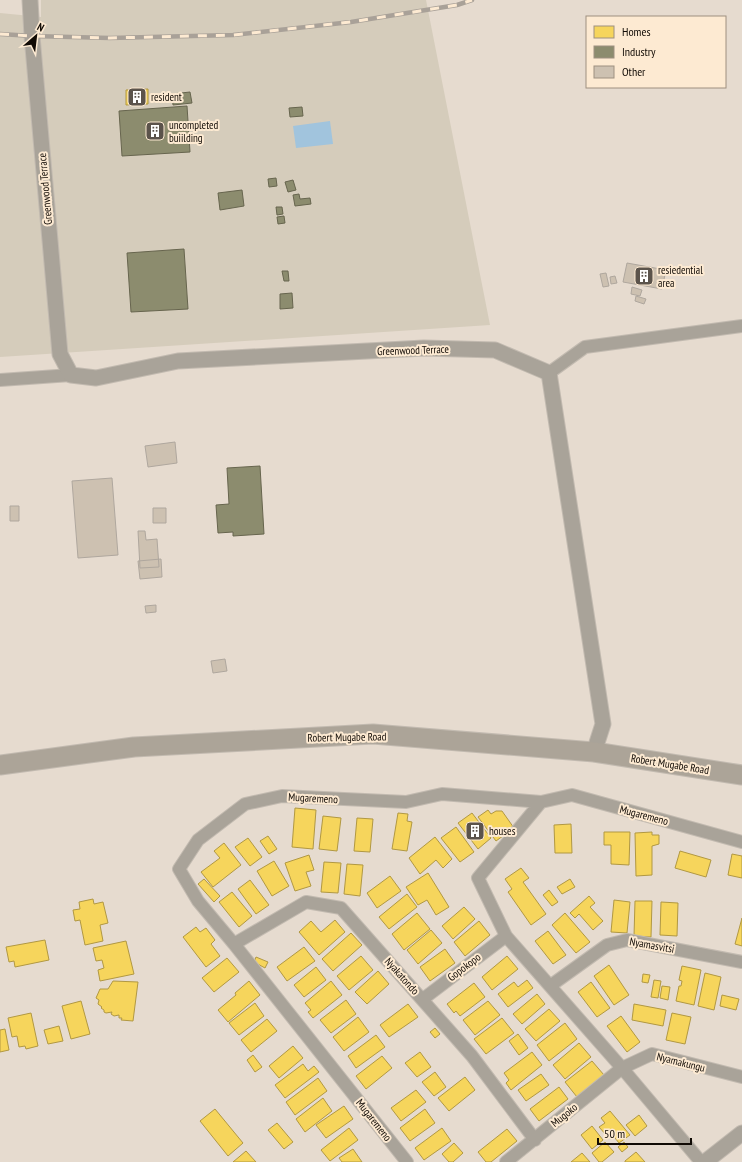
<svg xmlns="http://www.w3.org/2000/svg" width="742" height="1162" viewBox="0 0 742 1162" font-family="'PT Sans Narrow',sans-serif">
<rect width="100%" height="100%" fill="#e6dbcf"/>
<path fill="#d5ccbb" d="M41 0H426L490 325 0 357V13L41 17Z"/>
<path fill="#a1c4dd" d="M330 121 333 144 296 148 293 126Z"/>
<path fill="#f6d55c" stroke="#b19842" d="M148 89V104L126 105V90Z
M295 808 316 810 313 849 292 847Z
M488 810 491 814 496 811H502L514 828 496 841 478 817Z
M398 813 408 814 407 821 412 822 407 851 392 849Z
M472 813 491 838 478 849 458 823Z
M323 816 341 818 337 851 319 849Z
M357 818 373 819 370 852 354 851Z
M571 824 572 853H555L554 825Z
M456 827 474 852 460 862 441 838Z
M604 832H630L629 865 611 864V845H604Z
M652 832V835H659V844L652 846V875L636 876 635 833Z
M268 836 277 849 269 854 260 841Z
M435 837 452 859 443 868 436 860 420 874 409 858Z
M248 838 262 857 250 866 235 847Z
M224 843 241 865 213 887 201 872 220 858 214 851Z
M680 851 711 860 706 877 675 868Z
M732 854 742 856V878L728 875Z
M309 855 314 870 306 872 311 886 295 891 285 863Z
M274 861 289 886 272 896 257 871Z
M324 862 341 863 338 893 321 892Z
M347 864 363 865 360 896 344 894Z
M521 868 529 878 523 882 546 914 531 925 508 892 512 889 505 879Z
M428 873 449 907 436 915 427 900 418 905 406 887Z
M390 876 401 891 377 908 367 893Z
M204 879 220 896 214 902 198 884Z
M570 879 575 887 562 894 557 887Z
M250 880 269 905 256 914 238 889Z
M549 890 558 902 552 906 543 895Z
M232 892 252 916 239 927 219 902Z
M407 894 417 907 389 929 379 917Z
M589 896 595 903 590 907 603 921 593 930 579 914 575 918 570 913Z
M93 899 94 904 103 902 108 923 100 925 103 941 85 945 80 920 75 921 73 910 80 909 79 902Z
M614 900 630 902 627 933 611 932Z
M635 901H652L651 937 634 936Z
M661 902 678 903 677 936 660 935Z
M464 907 475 919 453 939 442 926Z
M417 913 430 929 404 950 392 934Z
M565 913 590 942 576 953 552 925Z
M742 918V946L735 944Z
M335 920 345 932 319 955 299 932 311 921 321 932Z
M479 921 490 935 465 956 454 942Z
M196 927 200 932 206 928 215 940 211 944 220 956 206 967 183 937Z
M431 930 442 943 418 964 407 950Z
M548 931 566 955 553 964 535 941Z
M351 933 362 945 333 971 322 959Z
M45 940 49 960 15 967 14 961 9 962 6 947Z
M126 941 134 974 100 981 98 970 104 968 102 960 96 961 93 948Z
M304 947 315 961 287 981 277 967Z
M445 949 455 963 430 981 420 967Z
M361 956 373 970 349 990 337 976Z
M507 956 518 969 492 990 482 977Z
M256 957 268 962 265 968 254 962Z
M227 958 239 972 214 992 202 978Z
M609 965 629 995 614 1005 594 976Z
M682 966 701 970 694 1005 676 1001 679 986H681L682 981 679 980Z
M316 967 326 980 304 997 294 985Z
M378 971 389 984 367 1004 355 992Z
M705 973 721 977 714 1010 698 1006Z
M643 974 650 975 648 983 642 982Z
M527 980 533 988 508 1007 498 994 514 982 518 987Z
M654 980 661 981 658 998 651 997Z
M113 981 138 982 133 1021 121 1020 122 1018H119V1015L114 1016 111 1014 112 1012 106 1013 104 1012V1010L101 1008 102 1007 98 1004 99 1000 96 998 100 989H108Z
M249 981 260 995 228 1022 218 1010 236 995 235 993Z
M331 981 342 995 313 1018 308 1012 311 1010 305 1003Z
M591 982 610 1008 597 1017 578 992Z
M474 983 485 997 460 1016 456 1011 454 1013 447 1004Z
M662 986 670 987 668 1000 660 998Z
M537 994 545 1004 522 1024 513 1014Z
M722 995 739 999 736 1010 720 1006Z
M346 1000 356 1014 331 1033 320 1020Z
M81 1001 90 1034 71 1039 62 1006Z
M488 1001 500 1015 475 1035 463 1020Z
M255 1003 264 1016 239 1035 229 1023Z
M408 1004 418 1017 389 1037 380 1025Z
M634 1004 666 1010 663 1026 632 1020Z
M549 1009 560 1021 536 1041 525 1029Z
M31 1013 38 1046 26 1049 25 1046 19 1047 17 1036 12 1037 8 1018Z
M672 1013 691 1017 685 1044 666 1040Z
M621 1016 640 1042 627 1052 607 1026Z
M358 1017 369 1032 344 1051 333 1037Z
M502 1018 514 1033 486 1054 474 1039Z
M267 1019 277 1031 251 1052 241 1040Z
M565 1023 577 1039 549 1061 537 1045Z
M59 1026 63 1041 48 1044 44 1030Z
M435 1028 440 1034 435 1038 430 1032Z
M5 1029 9 1050 0 1052V1030Z
M518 1034 528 1048 519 1055 509 1041Z
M376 1035 385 1047 356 1068 348 1056Z
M579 1043 591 1057 565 1079 553 1065Z
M293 1046 303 1058 279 1078 269 1066Z
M420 1052 431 1067 417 1077 405 1063Z
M532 1052 542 1065 511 1090 506 1083 509 1080 504 1073Z
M253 1055 262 1067 255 1072 247 1060Z
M382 1056 392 1068 366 1089 356 1076Z
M592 1061 604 1075 577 1097 565 1082Z
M303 1064 308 1071 314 1066 319 1072 285 1098 275 1085Z
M435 1072 446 1087 434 1096 422 1082Z
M541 1074 549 1085 526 1101 518 1090Z
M465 1077 475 1090 449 1111 438 1098Z
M318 1078 327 1091 295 1115 286 1102Z
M559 1087 568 1099 539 1121 530 1109Z
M416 1090 426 1102 401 1121 391 1108Z
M323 1098 332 1111 305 1132 296 1119Z
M344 1106 353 1119 326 1138 316 1125Z
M215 1109 243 1143 228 1156 200 1121Z
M425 1109 435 1123 410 1141 400 1128Z
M610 1111 630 1135 619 1143 611 1133 607 1136 599 1127 605 1123 601 1118Z
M639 1115 647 1126 635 1136 626 1125Z
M277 1123 293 1142 284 1149 268 1130Z
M592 1126 603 1140 592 1149 581 1135Z
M349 1128 358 1140 330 1161 321 1150Z
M442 1128 451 1141 424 1160 415 1148Z
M507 1129 517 1141 491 1162H486L478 1152Z
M605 1142 614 1152 602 1162H599L592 1153Z
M624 1142 628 1147 622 1152 618 1147Z
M454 1143 463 1153 453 1162H449L442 1154Z
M353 1149 362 1162H342L339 1158Z
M246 1151 256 1162H233Z
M636 1152 645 1162H625V1161Z
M582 1153 590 1162H571Z"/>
<path fill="#8c8c6e" stroke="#67654e" d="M190 92 192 103 173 105 172 94Z
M187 106 190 152 122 156 119 111Z
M302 107 303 116 290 117 289 108Z
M276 178 277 186 269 187 268 179Z
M293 180 296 190 288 192 285 182Z
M242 190 244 206 220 210 218 193Z
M299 194 300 199 310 198 311 204 295 206 293 195Z
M276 207H282L283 214 277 215Z
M284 216 285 223 278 224 277 217Z
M184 249 188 309 131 312 127 253Z
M282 271H288L289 281H284Z
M292 293 293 308 280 309V294Z
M260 466 264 534 233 536V532L218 533 216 505 229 504 227 468Z"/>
<path fill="#cdc1b1" stroke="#afa79e" d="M627 263 666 270 662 289 623 282Z
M606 273 609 286 603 287 600 274Z
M615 276 617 283 611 284 610 277Z
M632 287 642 290 640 296 631 294Z
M636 296 646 299 644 304 635 301Z
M175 442 177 463 148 467 145 446Z
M112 478 118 555 78 558 72 481Z
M10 506H19V521H10Z
M153 508H166V523H153Z
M138 531H145L146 540 157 539 159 567 140 568Z
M161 559 162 577 140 579 138 561Z
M156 605V612L146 613 145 606Z
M225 659 227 671 213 673 211 661Z"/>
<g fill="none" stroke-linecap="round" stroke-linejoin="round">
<defs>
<path id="minor" d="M549 373 585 347 742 326
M0 380 71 375
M541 802 478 878 506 936 622 1068 701 1162
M234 944 306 902 341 908 472 1056 535 1140
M550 986 607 945 627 940 742 962
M423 999 506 936
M407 1162 234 944 198 901 179 869 198 840 245 804 282 796 406 802 442 794 541 802 572 795 742 842
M506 1162 622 1068 652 1054 742 1077"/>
<path id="tertiary" d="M30 0 32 36 60 354 71 375 96 378 178 361 424 348 495 350 549 373 603 724 594 752
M705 1162 742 1133"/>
<path id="primary" d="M0 765 134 747 373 734 594 752 742 775"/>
</defs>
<use href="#minor" stroke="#c2bab0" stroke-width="14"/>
<use href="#tertiary" stroke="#c2bab0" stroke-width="17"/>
<use href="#primary" stroke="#c2bab0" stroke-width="21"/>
<use href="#minor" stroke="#a9a399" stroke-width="12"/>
<use href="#tertiary" stroke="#a9a399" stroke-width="15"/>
<use href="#primary" stroke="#aca498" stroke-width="19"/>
<defs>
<path id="rail" d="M0 34 32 36 110 38 233 35 351 22 457 5 472 0"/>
</defs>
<use href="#rail" stroke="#a9a198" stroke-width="4.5"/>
<use href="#rail" stroke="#fdead2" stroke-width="3" stroke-dasharray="9" stroke-linecap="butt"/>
</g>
<defs>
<symbol id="building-square" viewBox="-11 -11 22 22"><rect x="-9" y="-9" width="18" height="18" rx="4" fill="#5b534b" stroke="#fdead2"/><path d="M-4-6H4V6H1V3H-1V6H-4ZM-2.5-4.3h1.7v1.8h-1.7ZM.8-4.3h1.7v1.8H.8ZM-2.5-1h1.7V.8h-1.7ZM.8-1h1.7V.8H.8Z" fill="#fff"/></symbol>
</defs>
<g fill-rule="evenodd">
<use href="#building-square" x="126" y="86" width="22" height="22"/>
<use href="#building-square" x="144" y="120" width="22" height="22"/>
<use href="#building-square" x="633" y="265" width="22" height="22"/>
<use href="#building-square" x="464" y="820" width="22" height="22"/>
</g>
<g text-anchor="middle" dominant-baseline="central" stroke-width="4" stroke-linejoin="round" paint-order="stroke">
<g font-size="11" fill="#100a04" stroke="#fdead2" text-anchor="start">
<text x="151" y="97">resident</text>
<text x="169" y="125">uncompleted<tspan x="169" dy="13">buiilding</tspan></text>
<text x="658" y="270">resiedential<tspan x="658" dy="13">area</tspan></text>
<text x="489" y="831">houses</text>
</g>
<g font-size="11" fill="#100a04" stroke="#fdead2">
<text transform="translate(45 189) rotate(-95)">Greenwood Terrace</text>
<text transform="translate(413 350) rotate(-2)">Greenwood Terrace</text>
<text transform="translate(347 737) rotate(-1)">Robert Mugabe Road</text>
<text transform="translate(670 764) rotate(9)">Robert Mugabe Road</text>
<text transform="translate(313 798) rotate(3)">Mugaremeno</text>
<text transform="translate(644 815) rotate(15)">Mugaremeno</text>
<text transform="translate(652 945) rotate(10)">Nyamasvitsi</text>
<text transform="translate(464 967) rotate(-37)">Gopokopo</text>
<text transform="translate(402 976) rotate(48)">Nyakatondo</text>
<text transform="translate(681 1062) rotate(14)">Nyamakungu</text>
<text transform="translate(564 1115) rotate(-39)">Mugoko</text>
<text transform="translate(374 1120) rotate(52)">Mugaremeno</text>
</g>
</g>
<rect x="586" y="16" width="140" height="72" fill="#fdead2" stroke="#9e9080"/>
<rect x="594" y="26" width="20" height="12" fill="#f6d55c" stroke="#9e9080"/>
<text x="622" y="36" font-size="12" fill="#100a04">Homes</text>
<rect x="594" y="46" width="20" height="12" fill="#8c8c6e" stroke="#9e9080"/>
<text x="622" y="56" font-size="12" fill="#100a04">Industry</text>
<rect x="594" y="66" width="20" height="12" fill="#cdc1b1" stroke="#9e9080"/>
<text x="622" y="76" font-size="12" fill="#100a04">Other</text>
<g transform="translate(36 36) rotate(28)" stroke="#fdead2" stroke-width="3" paint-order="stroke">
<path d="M0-3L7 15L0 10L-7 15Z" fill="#100a04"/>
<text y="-6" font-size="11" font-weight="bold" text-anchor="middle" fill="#100a04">N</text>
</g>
<path d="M598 1138v6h93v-6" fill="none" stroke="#100a04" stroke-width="2"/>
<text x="604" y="1138" font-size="12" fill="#100a04" stroke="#fdead2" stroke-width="3" paint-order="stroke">50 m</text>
</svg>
